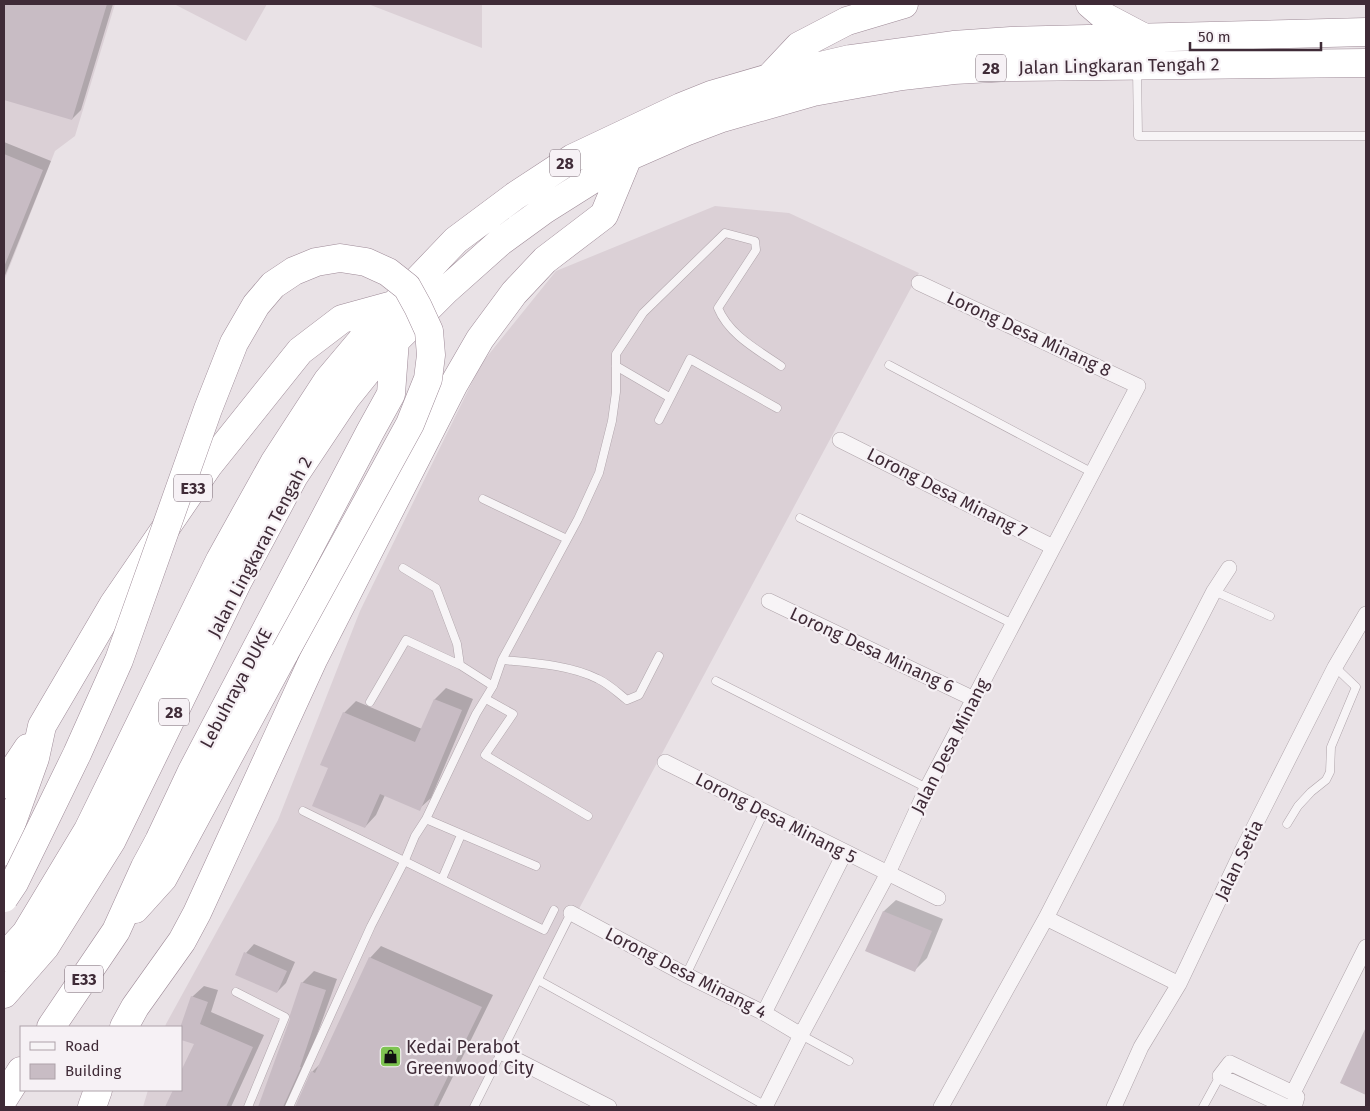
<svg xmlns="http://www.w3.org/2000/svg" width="1370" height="1111" viewBox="0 0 1370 1111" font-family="'Fira Sans',sans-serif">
<rect width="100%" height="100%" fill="#e9e2e6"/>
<path fill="#dbd0d6" d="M4 4H115L75 136 55 151 4 281Z
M174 4H267L246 41Z
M368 4H482V48Z
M715 206 789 213 919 273 473 1107H143L148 1090H181V1027H165L166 1024 278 820 360 611 481 364 556 271Z"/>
<path fill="#0003" d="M4 4H113L81 110 72 119 4 99Z
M4 142 51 161 4 278Z
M446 688 473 699 431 798 419 809 385 795 376 815 365 827 330 768 344 713 356 701 422 729 435 699Z
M896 900 943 919 927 958 915 970 867 950 884 911Z
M254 944 295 962 286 983 277 992 246 953Z
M381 946 493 995 438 1107H296L312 1072 321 1063 370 958Z
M314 971 337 979 291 1107H260L291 1019 302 983Z
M204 986 218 990 211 1012 264 1035 231 1107H166L174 1090H181L196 1043 192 997Z
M1366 1030V1094L1342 1083Z"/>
<path fill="#c8bcc4" d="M4 4H107L72 120 4 100Z
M4 154 43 170 4 267Z
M434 699 462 710 420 811 380 794 365 828 312 806 328 768 320 765 343 712 415 742Z
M883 911 932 931 915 972 865 951Z
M244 952 287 971 277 993 235 975Z
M369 957 482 1007 433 1107H295L311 1071 315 1073Z
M301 982 326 990 300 1067H301L283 1107H258L290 1019V1015Z
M191 996 208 1002 200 1024 253 1047 226 1107H165L173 1090H181V1071L194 1044 181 1040V1025Z
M1366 1027V1095L1340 1083Z"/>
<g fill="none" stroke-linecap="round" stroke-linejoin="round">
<defs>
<path id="lane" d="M1137 69 1138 136H1366
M889 365 1093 473
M616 366 669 397
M659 420 690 359 777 408
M483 499 567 539
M800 518 1013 624
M403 568 436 588 457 644 460 665
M1214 591 1270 616
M502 660 578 519 599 473 612 421 616 392V354L643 313 725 233 755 241 756 250 718 308C729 335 758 350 781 366
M716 681 927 788
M493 686 502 660C534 663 570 665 598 679 609 684 618 693 627 700L639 695 659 656
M486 699 513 714 485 755 588 816
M303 811 544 930 554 910
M426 819 536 866
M1287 824 1298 806 1311 792 1326 780 1330 772 1331 747 1356 687 1335 667
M442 879 461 835
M686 975 764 812
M538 980 766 1106
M236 992 285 1017 248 1107
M801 1035 849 1061
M289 1107 371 926 405 860 415 836 426 819 476 714 493 686 460 665 406 640 370 702
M474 1107 571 913
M1203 1107 1220 1076"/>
<path id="street" d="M840 440 1053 547
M769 601 974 699
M665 762 938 898
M571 913 686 975 764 1013 801 1035
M1046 918 1179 984
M764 1013 845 852
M501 1052 609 1107
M1293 1093 1366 947
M765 1107 801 1035 888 873 927 788 1138 386 919 283
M941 1107 1046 918 1214 591 1229 568
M1114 1107 1141 1047 1179 984 1243 849 1335 667 1366 614
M1287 1107 1220 1076 1230 1063 1293 1093 1297 1097 1295 1104 1288 1107"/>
<path id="highway" d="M1090 4 1105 17 1141 36
M769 78 799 46 847 21 904 4
M4 784 28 748
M4 852 6 839 35 758 42 726 113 605 208 466 300 351 342 319 393 305
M135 909 163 878 285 652
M4 957 26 933 88 830 220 560 274 463 328 380 371 329 456 240 515 196 573 158 681 107 711 95 769 78 850 59 953 45 1011 41 1366 32
M4 994 45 947 112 840 238 581 294 476 346 398 379 357 445 291 500 242 544 210 628 157 685 132 722 118 813 92 902 76 954 70 1010 67 1366 63
M51 1027 116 931 145 867 159 841 192 771 370 432 391 394 395 340
M124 1027 135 1007 182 941 197 913 313 660 454 384 480 339 514 293 545 260 604 215 628 157
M4 1098 21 1071
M92 1107 98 1090"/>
</defs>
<use href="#lane" stroke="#afa4aa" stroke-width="9"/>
<use href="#street" stroke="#afa4aa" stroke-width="16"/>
<use href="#highway" stroke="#9e8a97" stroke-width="29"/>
<use href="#lane" stroke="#f7f4f6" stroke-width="8"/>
<use href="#street" stroke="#f7f4f6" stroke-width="15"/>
<use href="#highway" stroke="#fff" stroke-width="28"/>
<defs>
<path id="highway-bridge" d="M4 898 14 883 38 834 77 754 119 660 208 409 234 343 256 305 273 285 294 271 316 262 340 258 366 262 388 272 407 287 418 307 429 331 431 355 428 379 410 424 285 652"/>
</defs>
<use href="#highway-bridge" stroke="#9e8a97" stroke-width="29" stroke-linecap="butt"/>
<use href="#highway-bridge" stroke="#fff" stroke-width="28"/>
</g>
<defs>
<symbol id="shop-square" viewBox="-11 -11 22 22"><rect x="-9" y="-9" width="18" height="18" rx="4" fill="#7ec451" stroke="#f6f1f5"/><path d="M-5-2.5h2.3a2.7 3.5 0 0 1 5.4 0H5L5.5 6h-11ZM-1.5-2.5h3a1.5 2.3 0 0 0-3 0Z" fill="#111"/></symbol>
</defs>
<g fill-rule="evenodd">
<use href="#shop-square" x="378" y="1044" width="25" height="25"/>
</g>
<g text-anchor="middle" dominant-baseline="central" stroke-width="4.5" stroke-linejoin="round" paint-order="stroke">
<g fill="#f6f1f5" stroke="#766670" stroke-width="1">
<rect x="976" y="54.5" width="30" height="27" rx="4"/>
<rect x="550" y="149.5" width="30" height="27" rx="4"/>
<rect x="174" y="474.5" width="38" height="27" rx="4"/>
<rect x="159" y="698.5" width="30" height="27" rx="4"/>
<rect x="65" y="965.5" width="38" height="27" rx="4"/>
</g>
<g font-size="16" font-weight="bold" fill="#3f2b37">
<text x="991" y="68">28</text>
<text x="565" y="163">28</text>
<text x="193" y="488">E33</text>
<text x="174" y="712">28</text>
<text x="84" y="979">E33</text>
</g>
<g font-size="18" fill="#3f2b37" stroke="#f6f1f5">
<text transform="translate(1119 66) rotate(-1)">Jalan Lingkaran Tengah 2</text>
<text transform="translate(1029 334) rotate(25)">Lorong Desa Minang 8</text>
<text transform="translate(947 493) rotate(27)">Lorong Desa Minang 7</text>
<text transform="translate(260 547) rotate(-62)">Jalan Lingkaran Tengah 2</text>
<text transform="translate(872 650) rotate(25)">Lorong Desa Minang 6</text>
<text transform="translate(236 688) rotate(-62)">Lebuhraya DUKE</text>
<text transform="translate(950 746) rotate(-63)">Jalan Desa Minang</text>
<text transform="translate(776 818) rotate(27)">Lorong Desa Minang 5</text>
<text transform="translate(1239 860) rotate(-64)">Jalan Setia</text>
<text transform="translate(686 973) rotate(27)">Lorong Desa Minang 4</text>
</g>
<g font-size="18" fill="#3f2b37" stroke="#f6f1f5" text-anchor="start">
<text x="406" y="1047">Kedai Perabot<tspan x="406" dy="21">Greenwood City</tspan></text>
</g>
</g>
<rect width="1370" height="1111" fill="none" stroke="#3f2b37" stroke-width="10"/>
<rect x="20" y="1026" width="162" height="65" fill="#f6f1f5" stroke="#ada2a9"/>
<rect x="30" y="1042" width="25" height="8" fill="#f7f4f6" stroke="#ada2a9"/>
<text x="65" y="1051" font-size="15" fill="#3f2b37">Road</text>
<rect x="30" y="1064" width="25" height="15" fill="#c8bcc4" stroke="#ada2a9"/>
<text x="65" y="1076" font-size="15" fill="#3f2b37">Building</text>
<path d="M1190 42v8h131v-8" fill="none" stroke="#3f2b37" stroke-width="2.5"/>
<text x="1198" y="42" font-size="15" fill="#3f2b37" stroke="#f6f1f5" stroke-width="4" paint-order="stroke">50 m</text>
</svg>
